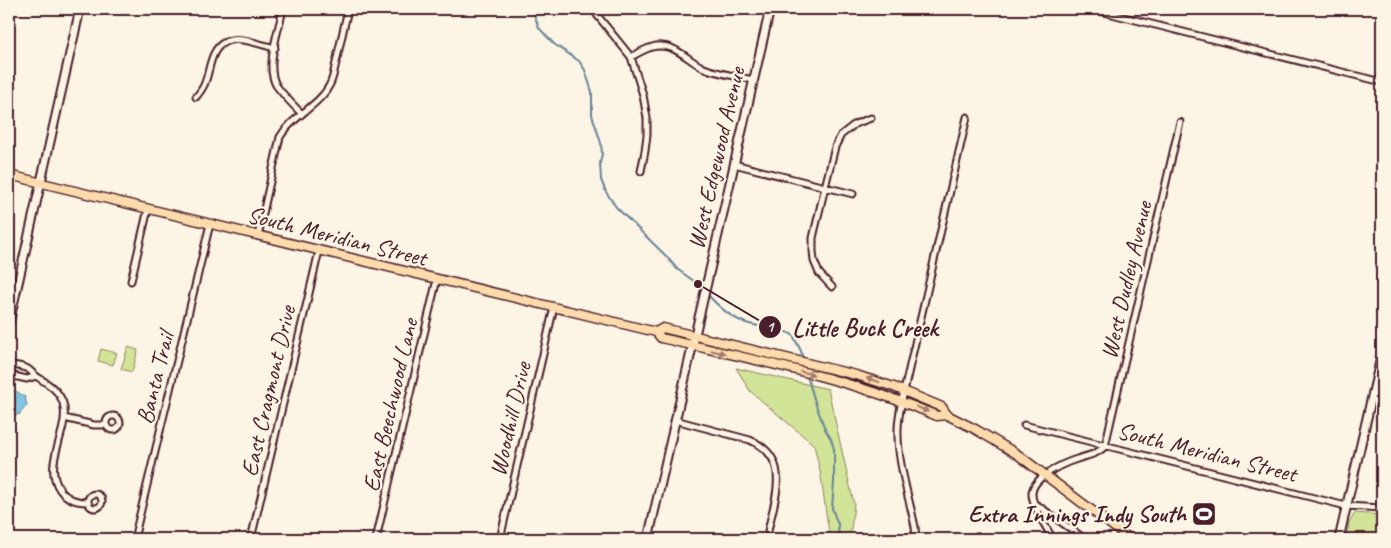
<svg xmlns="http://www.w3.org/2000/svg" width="1391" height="548" viewBox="0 0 1391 548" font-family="Caveat,sans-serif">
<rect width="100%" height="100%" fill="#fcf5e5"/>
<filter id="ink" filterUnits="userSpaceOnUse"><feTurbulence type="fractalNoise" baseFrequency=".02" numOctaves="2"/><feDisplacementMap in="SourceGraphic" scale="10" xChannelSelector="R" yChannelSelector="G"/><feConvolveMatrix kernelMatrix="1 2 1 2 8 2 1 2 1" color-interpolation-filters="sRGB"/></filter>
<g filter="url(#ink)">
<path fill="#d1e498" stroke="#8e8262" d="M128 347 138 350 132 372 121 369Z
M101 349 117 353 113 365 98 361Z
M736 368 828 389 854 504 850 539H827L829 532 826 513 821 476 814 445 750 391Z
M1355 513 1382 515V539H1346L1349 523Z"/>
<path fill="#80c5e1" stroke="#6a8398" d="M16 391 25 397 27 405 20 414 11 417 9 416V392Z"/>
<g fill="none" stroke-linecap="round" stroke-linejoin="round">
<path stroke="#6a8398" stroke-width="2" d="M532 9 539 28 554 44 579 61 585 70 592 92V115L601 143 602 154 600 163 601 180 606 192 616 207 666 256 677 269 698 284 703 290
M708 295C718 306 731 318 746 323 761 328 778 327 793 335L801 351 803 359
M807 376 816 405 825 429 831 439 834 449V482L832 508 835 517 838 524 839 539"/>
<defs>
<path id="street" d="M283 9C279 30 265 65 276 85 283 95 293 105 302 114
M1092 9 1382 82
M597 15 631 57 643 95 647 118V135L645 151 641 171
M631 57C638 53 645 49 652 47 673 41 687 60 704 68 719 74 737 76 753 80
M196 97C206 85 206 80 210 65 219 27 246 41 275 48
M734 164 853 194
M258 236 280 137C294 113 326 104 333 76L348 9
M131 281 148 209
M832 287 819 273 814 261 813 251V238L825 187 835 147 841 135 855 124 871 118
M9 364C15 366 22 366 28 369 31 371 33 374 36 376 48 384 58 389 63 403 71 432 41 462 60 490 67 499 77 502 87 502
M9 375 27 379 36 376
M106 423a7 7 0 1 1 14 0a7 7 0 1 1-14 0Z
M64 418 94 425H106
M675 420 750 440C792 458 775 497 768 531
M1024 425 1346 506 1382 508
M88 501a7 7 0 1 1 14 0a7 7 0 1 1-14 0Z
M1037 505 1085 539
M134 539 210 224
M251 539 319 251
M376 539 437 279
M500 539 554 307
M916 539 915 527C909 497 897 461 898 430 898 417 901 404 904 391L967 117
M1053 539C1047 529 1031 504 1032 493 1033 477 1064 463 1077 459 1087 456 1098 454 1105 446L1180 122"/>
<path id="secondary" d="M9 323 80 9
M648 539 770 9
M1339 539 1382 353"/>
<path id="primary" d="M9 175 656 332 661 338C754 360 849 378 937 416L947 415
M656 332 663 328 856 375 894 387 942 407 947 415 975 429 1017 454 1130 539"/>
</defs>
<use href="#street" stroke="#4a1f2b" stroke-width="9"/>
<use href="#secondary" stroke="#4a1f2b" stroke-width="11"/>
<use href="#primary" stroke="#4a1f2b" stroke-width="11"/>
<use href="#street" stroke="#fcf5e5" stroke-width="5"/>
<use href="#secondary" stroke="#fcf5e5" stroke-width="7"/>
<use href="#primary" stroke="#fedbac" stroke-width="8"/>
</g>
<defs><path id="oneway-solid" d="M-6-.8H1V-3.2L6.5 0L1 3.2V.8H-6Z" transform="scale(1.25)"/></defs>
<g fill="#a47d6c">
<use href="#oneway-solid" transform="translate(718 352) rotate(13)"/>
<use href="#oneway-solid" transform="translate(807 373) rotate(14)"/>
<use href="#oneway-solid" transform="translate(873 380) rotate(-162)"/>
<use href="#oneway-solid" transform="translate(922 409) rotate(23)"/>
</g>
</g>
<defs>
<symbol id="stadium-square" viewBox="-11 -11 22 22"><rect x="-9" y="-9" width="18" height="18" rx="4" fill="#4a1f2b" stroke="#fcf5e5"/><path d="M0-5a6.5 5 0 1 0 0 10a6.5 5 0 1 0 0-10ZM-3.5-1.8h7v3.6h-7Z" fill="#fff"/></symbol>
</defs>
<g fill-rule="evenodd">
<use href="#stadium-square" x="1190" y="500" width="28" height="28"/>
</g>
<g text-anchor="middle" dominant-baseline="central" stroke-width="4.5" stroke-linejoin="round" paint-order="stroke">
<g font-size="24" fill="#4a1f2b" stroke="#fcf5e5">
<text transform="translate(716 158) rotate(-77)">West Edgewood Avenue</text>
<text transform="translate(337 236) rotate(14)">South Meridian Street</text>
<text transform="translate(1126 280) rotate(-77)">West Dudley Avenue</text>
<text transform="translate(155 378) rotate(-76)">Banta Trail</text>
<text transform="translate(268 391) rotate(-77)">East Cragmont Drive</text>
<text transform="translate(390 405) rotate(-77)">East Beechwood Lane</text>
<text transform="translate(510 419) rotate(-77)">Woodhill Drive</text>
<text transform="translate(1207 452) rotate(14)">South Meridian Street</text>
</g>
<g font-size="24" font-weight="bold" fill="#4a1f2b" stroke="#fcf5e5" text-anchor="end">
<text x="1186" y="514">Extra Innings Indy South</text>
</g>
</g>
<path fill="none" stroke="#4a1f2b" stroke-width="2" d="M698 284L770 327"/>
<g fill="#4a1f2b" stroke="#fcf5e5" stroke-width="2">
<circle cx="698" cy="284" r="5"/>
<circle cx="770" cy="327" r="12"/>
</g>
<g font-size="15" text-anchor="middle" font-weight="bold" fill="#fff">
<text x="770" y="332">1</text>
</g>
<g font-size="25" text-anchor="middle" font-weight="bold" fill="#4a1f2b" stroke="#fcf5e5" stroke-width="4.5" stroke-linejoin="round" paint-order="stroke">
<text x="865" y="336">Little Buck Creek</text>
</g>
<rect width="1391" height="548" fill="none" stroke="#fcf5e5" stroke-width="30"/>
<rect x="15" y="15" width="1361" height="518" fill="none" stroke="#4a1f2b" stroke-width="2" filter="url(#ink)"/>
</svg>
